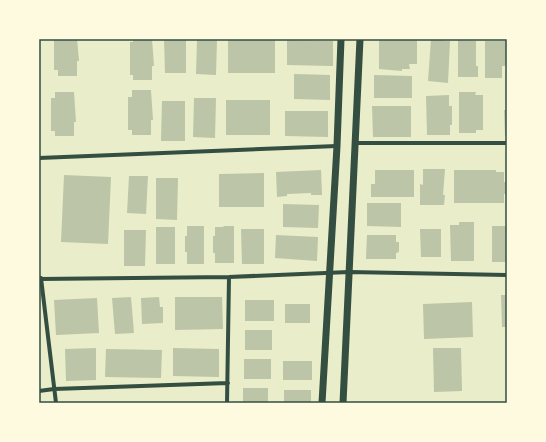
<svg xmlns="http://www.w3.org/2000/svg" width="546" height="442" viewBox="0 0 546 442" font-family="'Titillium Web',sans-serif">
<rect width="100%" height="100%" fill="#e9edc9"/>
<path fill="#bcc5a7" d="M54 39H77L79 61H77V76H58V70H54Z
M133 39H152L154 66H152V80H133V75H130V42H133Z
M164 39H186V73H165Z
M197 39 217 40 216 75 196 74Z
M228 39H275V73H228Z
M431 39 450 41 448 83 428 81Z
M287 40 333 41V66L287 65Z
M379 40H417V64H409L410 69H402V71L379 69Z
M458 40 476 41V66H478V77H458Z
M485 41H507V57L505 66H502V78H485Z
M294 74 330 75V100L294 99Z
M374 75 412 76V98H374Z
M132 90H151L153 120H151V135H132V130H128V97H132Z
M55 92H74L76 122H74V136H55V131H51V98H55Z
M459 92H476L475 95H483V130H476V133H459Z
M449 95V106H452V125H450V135H427L426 96Z
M194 98H216L215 138 193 137Z
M226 100H270V135H226Z
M162 101H185V141H161Z
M372 106H411V137H373Z
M504 110H507V136H505Z
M285 111H328V137L285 136Z
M423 169H445L443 195H445L444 205H420V184L423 185Z
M321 170 322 195H311V193L287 194V196L277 197 276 172Z
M375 170H414V197H371V184H375Z
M454 170H496V172H504V182H506V194H504V203H454Z
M264 173V207H219V174Z
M64 175 111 177 108 244 61 242Z
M129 176H148L146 214 127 213Z
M156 178H178L177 220 156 219Z
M367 203H401V227L367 226Z
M283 204 319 205 318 228 283 227Z
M459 222H474V261H451L450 225H459Z
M187 226H204V264H187V252H185V236H187Z
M224 226H234V263H215V253H213V236H215V227H223Z
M492 226H507V262H492Z
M156 227H175V264H156Z
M241 229H264V264H242Z
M420 229H441V257H421Z
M124 230H146L145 266H124Z
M276 235 318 237 317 261 275 258Z
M367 235H396V242H399V252L396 253V259H366Z
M501 295H507V327H502Z
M131 297 134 333 115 334 112 298Z
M159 297 160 307H163V323L142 324 141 298Z
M175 297H222L223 329 175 330Z
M97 298 99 333 56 335 54 300Z
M245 300H274V321H245Z
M472 302 473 337 424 339 423 304Z
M285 304H310V323H285Z
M245 330H272V350H245Z
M96 348V380L66 381 65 349Z
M173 348 219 349V377L173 376Z
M433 348H461L462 391 434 392Z
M106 349 162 350 161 378 105 377Z
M244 359H271V379H244Z
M283 361H312V380H283Z
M243 388H268V403H243Z
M284 390H311V403H284Z"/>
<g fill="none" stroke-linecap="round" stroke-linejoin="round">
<path stroke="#344e41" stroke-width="4" d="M356 143H507
M39 158 337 146
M41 278 56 403
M39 279 229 277 349 272 507 275
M39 391 54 389 228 383
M227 403 229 277"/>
<path stroke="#344e41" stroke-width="7" d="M322 403 337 146 341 39
M343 403 360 39"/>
</g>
<rect width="546" height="442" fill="none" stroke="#fefae0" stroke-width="80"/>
<rect x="40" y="40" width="466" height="362" fill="none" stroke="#344e41" stroke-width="1.5"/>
</svg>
